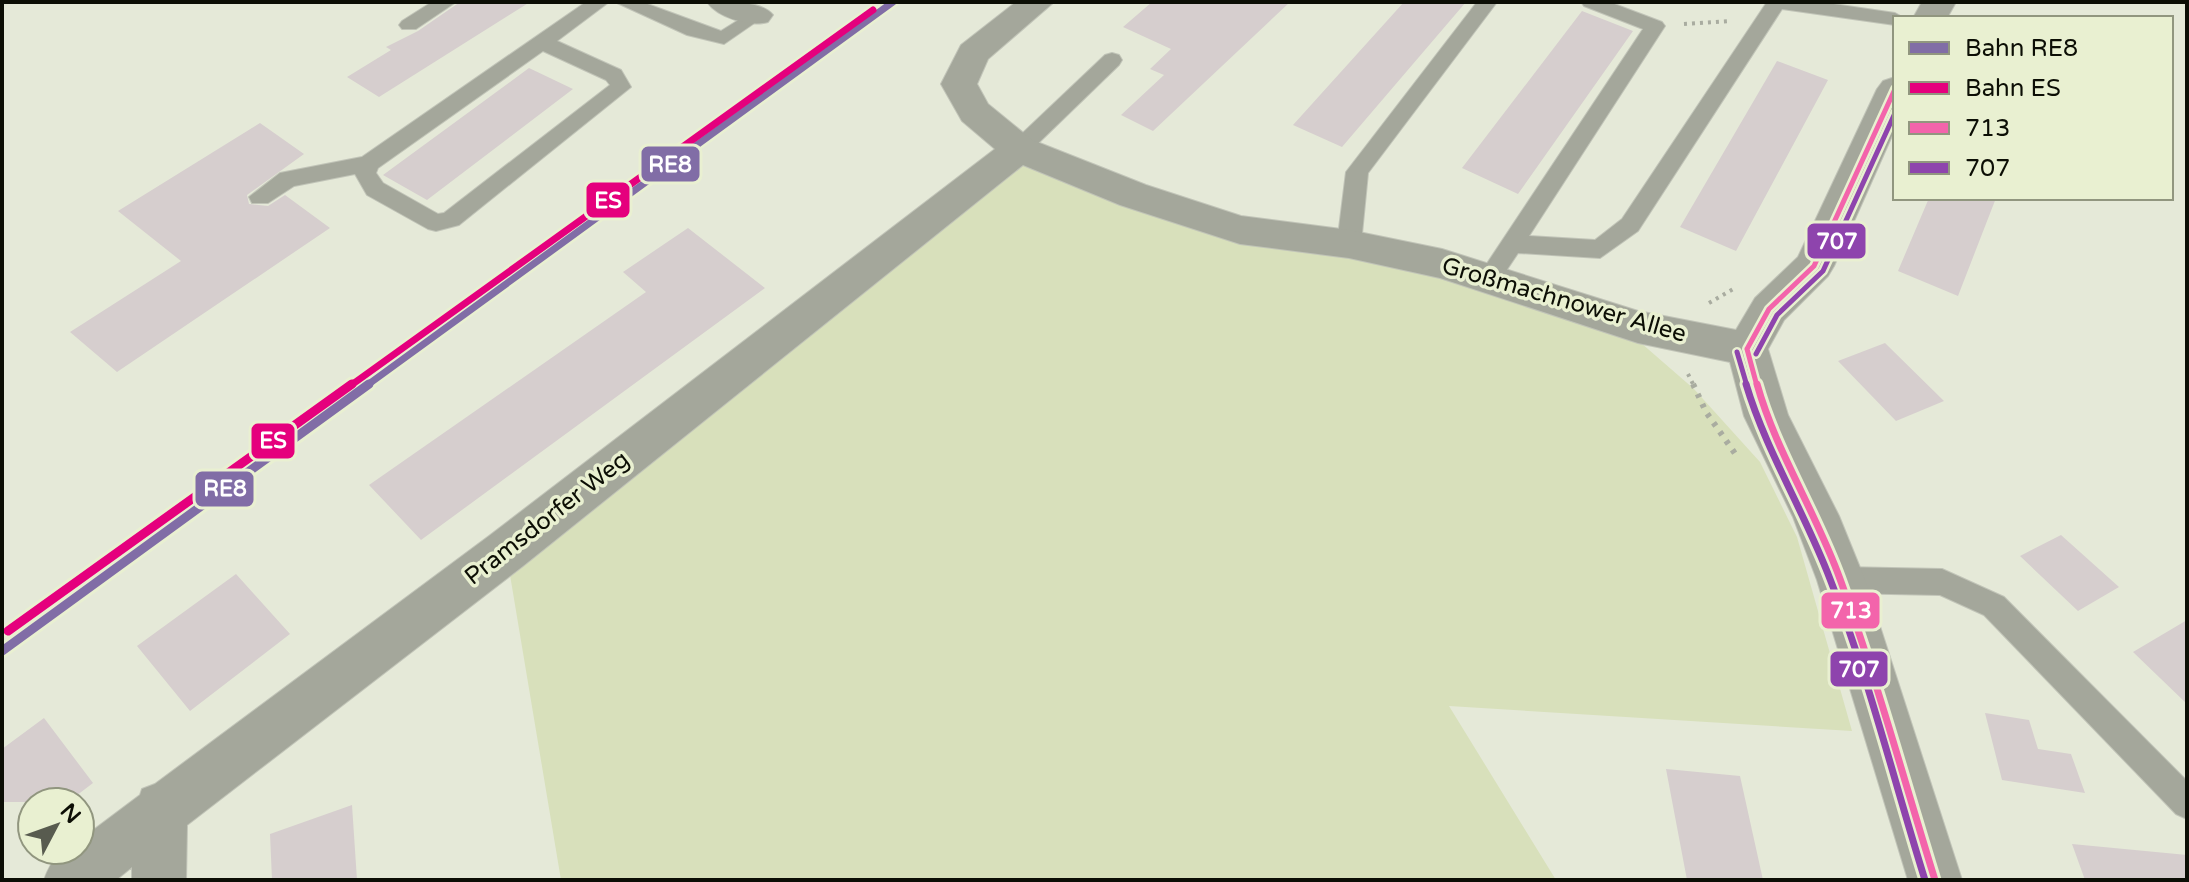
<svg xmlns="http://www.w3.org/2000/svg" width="2189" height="882" viewBox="0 0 2189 882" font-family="'Varela Round',sans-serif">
<rect width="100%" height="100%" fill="#e5e9d8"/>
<path fill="#d8e0bb" d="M1019 149 1133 195 1349 244 1633 336 1694 389 1760 462 1797 537 1852 731 1449 706 1556 880H561L506 551Z"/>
<path fill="#d6cece" d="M530 2 379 97 347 77 391 50 386 47 418 31 460 2Z
M1152 2H1290L1153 131 1121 115 1164 75 1150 69 1171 49 1123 27Z
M1404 2H1466L1342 147 1293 125Z
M1582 11 1633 31 1518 194 1462 168Z
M1777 61 1828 80 1736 251 1680 227Z
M529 68 573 89 427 200 383 175Z
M260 123 304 154 247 195 249 204 268 206 285 195 330 228 117 372 70 332 181 261 118 211Z
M1929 198H1996L1958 296 1898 271Z
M688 228 765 288 421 540 369 485 646 292 623 272Z
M1885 343 1944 401 1896 421 1838 361Z
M2061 535 2119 587 2078 611 2020 556Z
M236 574 290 634 190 711 137 646Z
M2187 620V704L2133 652Z
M1985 713 2029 720 2038 749 2071 754 2085 793 2002 780Z
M44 718 93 783 68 802H2V749Z
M1666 769 1740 776 1763 880H1687Z
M352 805 357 880H272L270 834Z
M2072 844 2187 855V880H2085Z"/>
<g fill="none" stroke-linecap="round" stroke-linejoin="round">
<defs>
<path id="service" d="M432 2H456L416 29H402L399 25 402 21Z
M586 2H609L557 41 621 70 631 87 459 225 436 231 428 229 367 195 355 174 294 186 268 203H252L249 197 280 173 362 157ZM543 51 606 80 610 85 444 213 438 214 383 183 376 173 378 168Z
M615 2H642L721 31 756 9 766 15 724 44 687 35Z
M1477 2H1497L1368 173 1361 244 1357 250H1341L1337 244 1346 172Z
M1581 2H1609L1662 22 1665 26 1529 236 1595 240 1622 219 1767 2H1820L1895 13 1904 18H1895V25L1782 9 1638 231 1600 258 1518 253 1496 286H1480L1476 280 1480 274 1643 29 1584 6Z
M1112 53 1119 55 1122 60 1119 65 1027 154H1011L1008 149 1011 144 1105 55Z
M1841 567 1942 569 2004 597 2187 781V819L2176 814 1984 615 1940 595 1841 593 1831 589 1827 580 1831 571Z"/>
<path id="minor" d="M707 2C728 2 760 0 773 15L768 22C750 27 718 18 707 2Z
M1016 2H1054L988 59 977 84 988 104 1032 140 1146 185 1241 216 1349 230 1442 249 1638 311 1736 330 1755 298 1798 257 1877 89 1883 81 1895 77V129L1834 266 1828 276 1784 320 1768 349 1788 415 1839 516 1865 580 1962 880H1908L1817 580 1793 517 1744 416 1730 362 1638 343 1440 278 1349 258 1240 244 1120 205 1023 165 523 566 187 825 186 880H132V867L116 880H44C51 861 58 850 80 850V840L140 795 142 789 155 784 489 536 995 149 962 121 941 84 961 45Z
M1922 2H1956L1947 18H1913Z"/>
</defs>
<use href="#service" stroke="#c1c4b8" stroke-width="2"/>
<use href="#minor" stroke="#c1c4b8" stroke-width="2"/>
<path stroke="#a9aca0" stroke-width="4" stroke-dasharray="3 5" stroke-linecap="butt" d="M1684 24 1730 21
M1709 303 1735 288
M1688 374 1694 386"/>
<path stroke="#a9aca0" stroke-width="6" stroke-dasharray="4 7" stroke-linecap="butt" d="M1693 384 1706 412 1736 455"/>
<use href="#service" fill="#a4a79b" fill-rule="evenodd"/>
<use href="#minor" fill="#a4a79b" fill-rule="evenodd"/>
<defs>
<path id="bus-1-far1" d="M1747 349 1757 386
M1747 349 1769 309 1814 266 1895 89"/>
<path id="bus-1" d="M1757 384C1776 452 1816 512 1840 579 1876 677 1904 780 1935 880"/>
<path id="bus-2-far1" d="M1737 352 1747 386
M1756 354 1777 315 1823 271 1895 113"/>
<path id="bus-2" d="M1746 384C1766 451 1805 513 1830 579 1868 675 1894 781 1925 880"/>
</defs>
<use href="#bus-1-far1" stroke="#e9f0d1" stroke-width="10"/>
<use href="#bus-1" stroke="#e9f0d1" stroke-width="13"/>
<use href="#bus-2-far1" stroke="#e9f0d1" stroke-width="10"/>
<use href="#bus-2" stroke="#e9f0d1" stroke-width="13"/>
<use href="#bus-1-far1" stroke="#f364ab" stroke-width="5"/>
<use href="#bus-1" stroke="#f364ab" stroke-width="7"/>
<use href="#bus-2-far1" stroke="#8e44ad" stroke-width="5"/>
<use href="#bus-2" stroke="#8e44ad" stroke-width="7"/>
<defs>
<path id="rail-1-far1" d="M366 386 893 2"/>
<path id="rail-1" d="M2 651 369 384"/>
<path id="rail-2-far1" d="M350 386 873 10"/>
<path id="rail-2" d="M8 631 352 384"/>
</defs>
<use href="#rail-1-far1" stroke="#e9f0d1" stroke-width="12"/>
<use href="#rail-1" stroke="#e9f0d1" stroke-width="15"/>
<use href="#rail-2-far1" stroke="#e9f0d1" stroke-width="12"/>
<use href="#rail-2" stroke="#e9f0d1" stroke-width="15"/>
<use href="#rail-1-far1" stroke="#816da6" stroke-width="7"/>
<use href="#rail-1" stroke="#816da6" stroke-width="9"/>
<use href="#rail-2-far1" stroke="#e5007d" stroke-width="7"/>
<use href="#rail-2" stroke="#e5007d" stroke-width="9"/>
</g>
<g text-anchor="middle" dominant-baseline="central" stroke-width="7" stroke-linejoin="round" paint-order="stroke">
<g font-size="24" fill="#0c0e05" stroke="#e9f0d1">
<text transform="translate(1564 300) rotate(16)">Großmachnower Allee</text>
<text transform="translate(547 518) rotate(-38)">Pramsdorfer Weg</text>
</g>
</g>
<g stroke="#e9f0d1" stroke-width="3">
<rect x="640" y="145" width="61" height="38" rx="8" fill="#816da6"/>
<rect x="585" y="181" width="46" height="38" rx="8" fill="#e5007d"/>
<rect x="1806" y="222" width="61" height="38" rx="8" fill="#8e44ad"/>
<rect x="250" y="422" width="46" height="38" rx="8" fill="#e5007d"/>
<rect x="194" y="470" width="61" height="38" rx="8" fill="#816da6"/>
<rect x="1820" y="591" width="61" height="39" rx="8" fill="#f364ab"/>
<rect x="1829" y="650" width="60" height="38" rx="8" fill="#8e44ad"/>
</g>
<g font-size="22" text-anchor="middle" font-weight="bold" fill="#fff">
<text x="670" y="172">RE8</text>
<text x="608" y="208">ES</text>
<text x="1837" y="249">707</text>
<text x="273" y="448">ES</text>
<text x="225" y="496">RE8</text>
<text x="1851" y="618">713</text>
<text x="1859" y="677">707</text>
</g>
<rect width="2189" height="882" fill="none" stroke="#0c0e05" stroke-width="8"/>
<rect x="1893" y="16" width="280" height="184" fill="#e9f0d1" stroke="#91967f" stroke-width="2"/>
<rect x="1909" y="42" width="40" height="12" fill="#816da6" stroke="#91967f" stroke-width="2"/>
<text x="1965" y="56" font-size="24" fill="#0c0e05">Bahn RE8</text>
<rect x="1909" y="82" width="40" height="12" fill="#e5007d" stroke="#91967f" stroke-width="2"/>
<text x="1965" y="96" font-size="24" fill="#0c0e05">Bahn ES</text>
<rect x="1909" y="122" width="40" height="12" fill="#f364ab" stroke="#91967f" stroke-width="2"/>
<text x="1965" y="136" font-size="24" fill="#0c0e05">713</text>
<rect x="1909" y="162" width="40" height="12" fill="#8e44ad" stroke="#91967f" stroke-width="2"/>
<text x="1965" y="176" font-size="24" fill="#0c0e05">707</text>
<g transform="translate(56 826) rotate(49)"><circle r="38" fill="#e9f0d1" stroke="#91967f" stroke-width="2"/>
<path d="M0-6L14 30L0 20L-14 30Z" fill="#585b4f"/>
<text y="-12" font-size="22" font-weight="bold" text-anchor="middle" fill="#0c0e05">N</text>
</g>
</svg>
